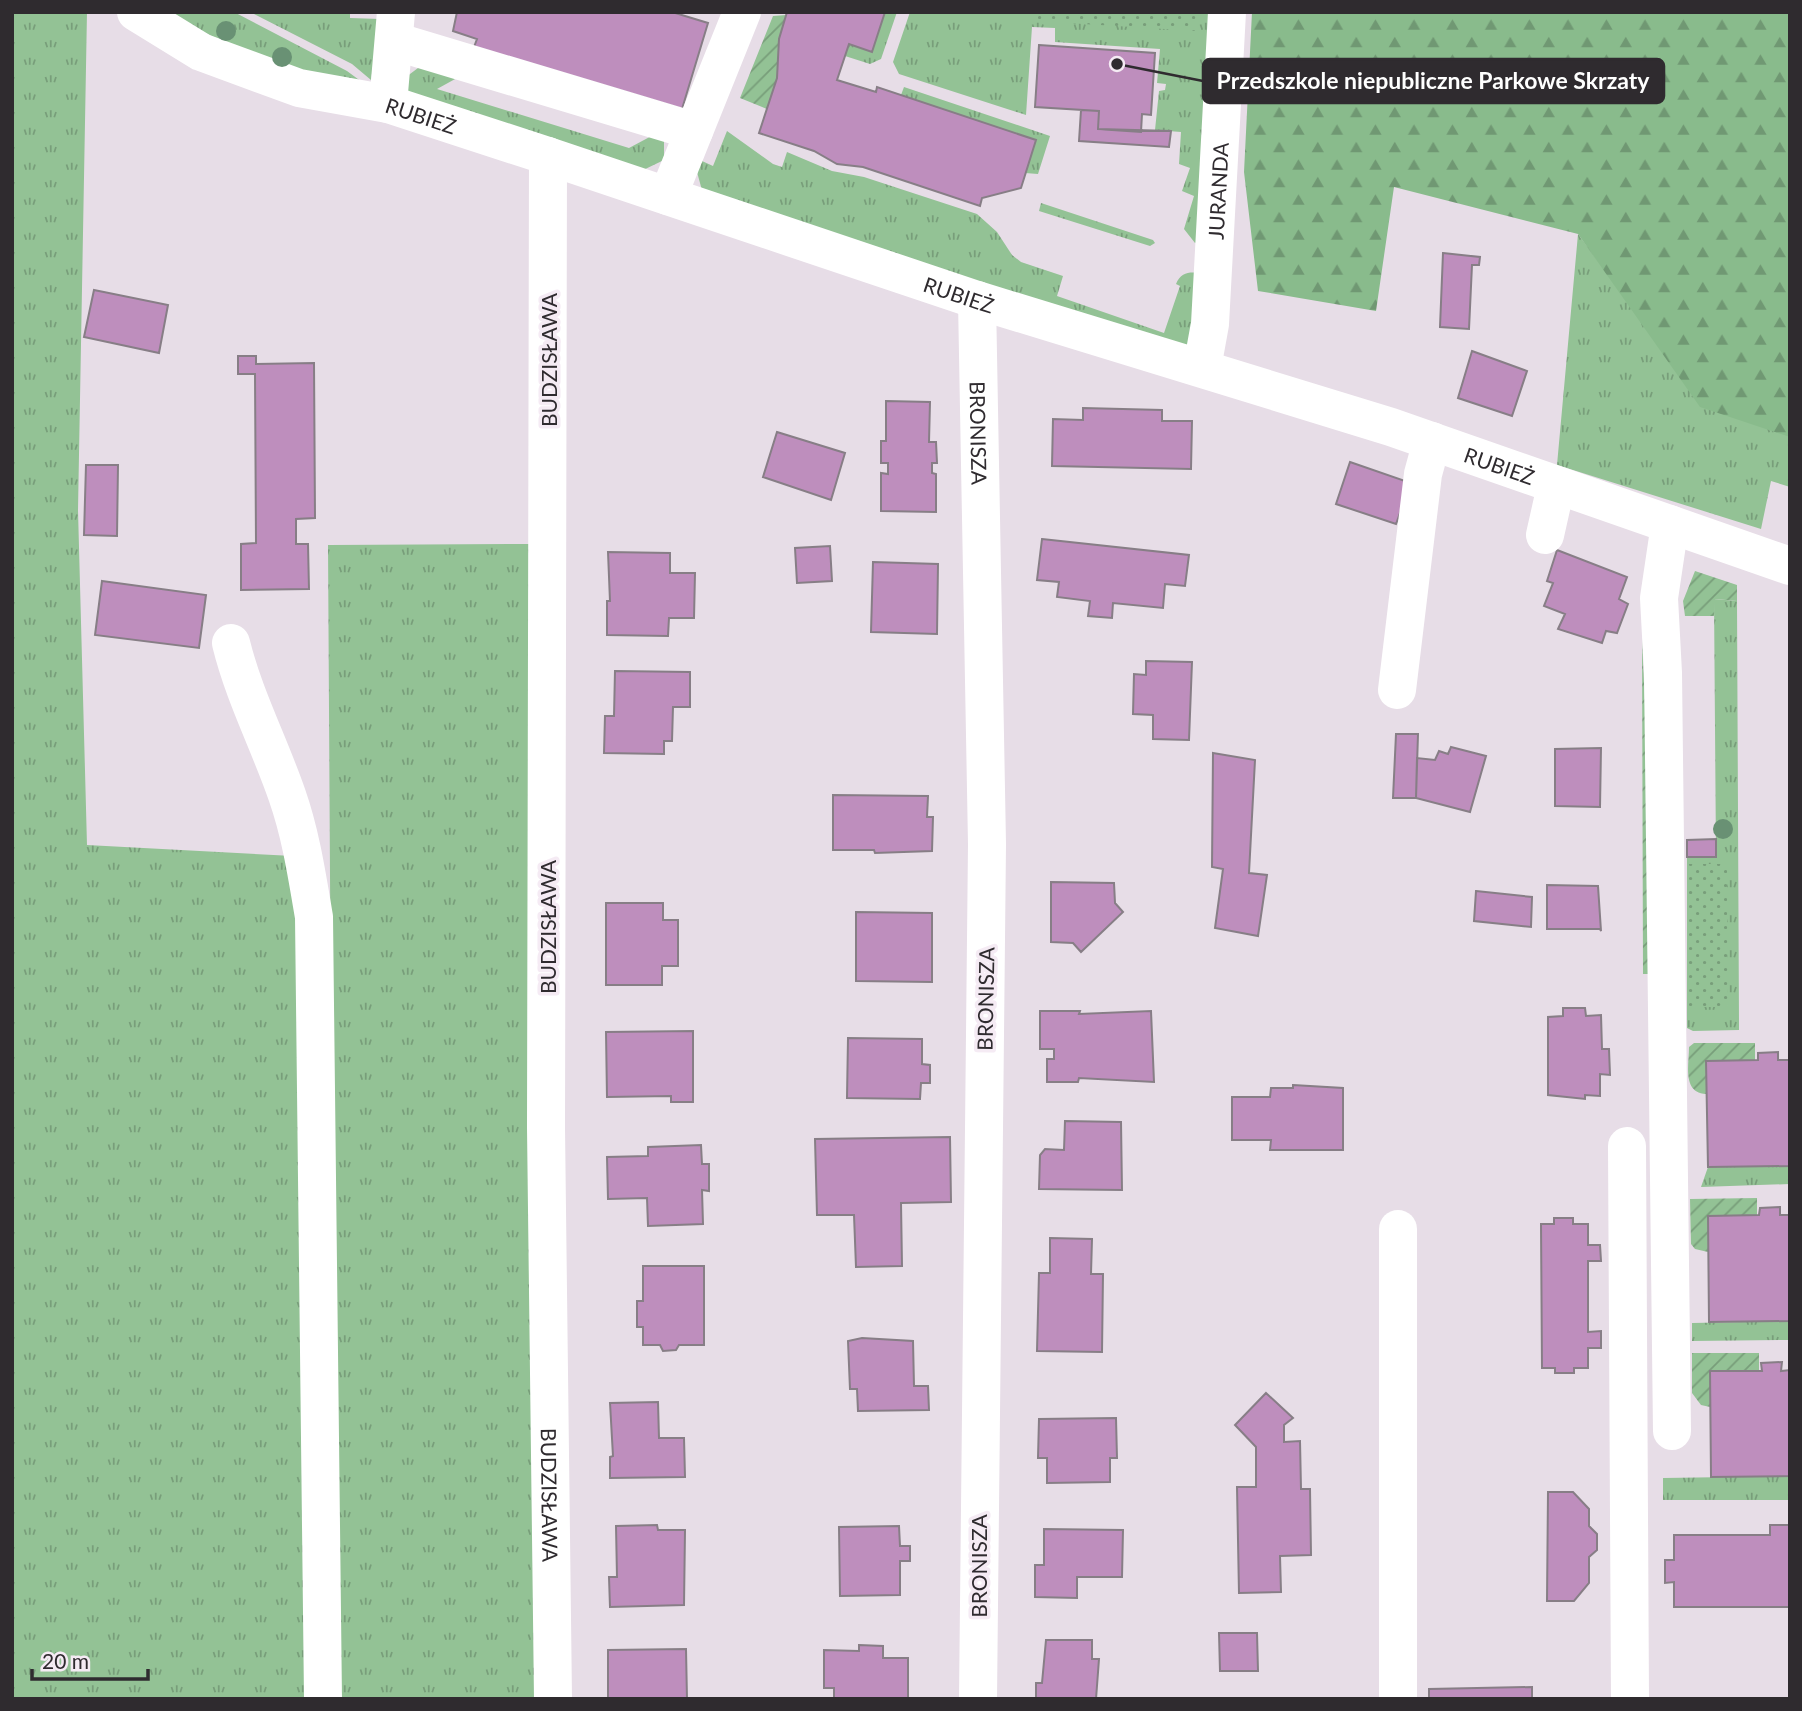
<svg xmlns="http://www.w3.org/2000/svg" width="1802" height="1711" viewBox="0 0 1802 1711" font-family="Lato,sans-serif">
<defs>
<pattern id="grass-tufts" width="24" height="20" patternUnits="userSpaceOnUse" patternTransform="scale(1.75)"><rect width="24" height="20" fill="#93c295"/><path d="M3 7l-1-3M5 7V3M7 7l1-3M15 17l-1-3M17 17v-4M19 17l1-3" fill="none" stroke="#789e7a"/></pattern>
<pattern id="forest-firs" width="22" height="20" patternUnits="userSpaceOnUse" patternTransform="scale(1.75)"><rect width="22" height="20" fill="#89bb8c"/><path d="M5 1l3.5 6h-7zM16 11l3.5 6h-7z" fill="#709873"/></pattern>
<pattern id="park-dots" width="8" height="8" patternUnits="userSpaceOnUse" patternTransform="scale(1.75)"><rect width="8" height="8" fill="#93c295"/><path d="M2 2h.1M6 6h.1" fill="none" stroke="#789e7a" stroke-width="1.8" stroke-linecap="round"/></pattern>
<pattern id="garden-furrows" width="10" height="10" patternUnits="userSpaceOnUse" patternTransform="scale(1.75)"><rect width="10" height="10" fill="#93c295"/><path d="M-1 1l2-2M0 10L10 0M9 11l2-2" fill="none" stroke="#789e7a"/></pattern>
</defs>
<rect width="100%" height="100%" fill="#e7dde7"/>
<path fill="url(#grass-tufts)" d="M12 12H87L78 510 87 845 293 856 302 909 314 1699H12Z
M161 12H234L347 71 366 85 364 88 254 56Z
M250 12H350V18L380 19 371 80 352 64Z
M885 12H897L881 59 870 64 845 56 849 44 872 52Z
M910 12H1216L1202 239 1195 243 1184 229 1194 196 1182 191 1190 168 1179 164 1181 132 1155 130 1159 91 1165 90 1166 84 1157 83 1160 49 1055 42V28L1032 27 1026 115 899 74 893 62Z
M1790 12V487L1771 481 1761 529 1557 465 1578 234 1609 276Z
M422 65 466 73 437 89 629 148 659 132 664 140V160L637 173 406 101V77Z
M904 87 1050 136 1038 174 1025 173 1036 140 901 95Z
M727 131 773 164 782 167 787 152 832 171 864 177 977 214 997 232 1012 255 1021 262 1063 276 1057 296 1164 333 1180 286 1176 284C1181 272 1189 272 1200 273L1195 338 1178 352 703 194 697 172 702 161 713 166Z
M1041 203 1153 240 1155 243 1150 246 1039 211Z
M532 544 537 1699H335L328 545Z
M1714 599 1737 601 1739 1024V1030L1693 1031 1687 1028V1007L1728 1006 1687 914V857L1716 856Z
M1790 1166V1184L1701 1187 1708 1167Z
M1790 1321V1340L1692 1341V1323Z
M1790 1476V1500H1663V1478Z"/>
<path fill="url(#forest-firs)" d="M1252 12H1790V437L1700 407 1578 234 1394 187 1376 311 1258 291 1244 172Z"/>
<path fill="url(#park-dots)" d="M1036 12H1199L1197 31 1035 21Z
M1687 864H1727L1728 1007H1687Z"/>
<path fill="url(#garden-furrows)" d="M786 15 779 39 777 78 767 109 740 98 773 16Z
M1695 571 1737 585V601L1715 599 1714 616H1685L1683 601Z
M1642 638 1657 974H1643Z
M1694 1043H1755V1060L1706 1061V1094C1682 1093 1689 1065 1689 1047Z
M1757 1198V1216H1708V1252L1695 1249 1691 1244 1690 1199Z
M1692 1353H1759V1371H1710V1407L1701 1405 1692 1393Z"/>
<path fill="#be8ebd" stroke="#877e86" stroke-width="2" d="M457 12H672L708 23 682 109 474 47 477 39 453 31Z
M787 12H885L872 52 849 44 837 80 876 92 877 87 1036 140 1021 188 982 198 980 206 863 167 837 164 814 151 759 133 777 78 779 39Z
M1039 45 1155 53 1151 115 1142 114 1141 132 1098 129 1099 111 1035 107Z
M1081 110 1099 111 1098 129 1171 131 1169 147 1079 141Z
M1443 253 1480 257 1479 265H1472L1469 329 1440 327Z
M94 290 168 305 159 353 84 337Z
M1472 351 1527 371 1512 416 1458 398Z
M238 356H256V364L314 363 315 518 296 519V544H308L309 589 241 590V544L256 543 255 374H238Z
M886 401 930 402 929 442H936L937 463H932V473L936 474V512L881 511V473L888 474V463H881V441H886Z
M1083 408 1162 410V421H1192L1191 469 1052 466 1053 419 1083 420Z
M777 432 845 453 831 500 763 477Z
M1350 462 1411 483 1396 524 1336 504Z
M86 465H118L117 536 84 535Z
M1042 539 1189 555 1185 586 1165 584 1163 608 1113 603 1112 618 1088 616 1090 601 1057 597 1059 582 1037 580Z
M830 546 832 581 797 583 795 548Z
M1557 550 1627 577 1619 599 1628 604 1617 633 1606 631 1602 643 1558 629 1565 614 1544 606 1553 583 1547 581Z
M608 552 670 553V573H695L694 618H669L668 636 607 635V601H610Z
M873 562 938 564 937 634 871 632Z
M102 581 206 595 199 648 95 635Z
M1146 661 1192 662 1189 740 1153 739V715L1133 714 1134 674 1146 675Z
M615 671 690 672V707H673L672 741H664V754L604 753 605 716H614Z
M1396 734H1418L1416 798H1393Z
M1451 747 1486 756 1470 812 1416 798 1417 758 1435 760 1439 751 1448 754Z
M1601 748 1600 807 1555 806V749Z
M1213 753 1255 760 1249 873 1267 875 1258 936 1215 928 1223 869 1212 867Z
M833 795 928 796 927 817H933L932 851 875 853 874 850H833Z
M1716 839V857H1687V840Z
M1051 882 1114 883 1115 903 1123 912 1081 952 1073 943 1051 942Z
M1547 885 1598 886 1601 931 1600 929H1547Z
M1476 891 1532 897 1531 927 1474 921Z
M606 903H663V920H678V966H662V985H606Z
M856 912 932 913V982L856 981Z
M1563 1008H1585L1586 1016 1601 1015 1602 1049H1609L1610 1075 1600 1074V1096L1585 1095V1099L1548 1095V1017L1563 1016Z
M1040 1011H1080L1079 1014 1151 1011 1154 1082 1079 1078 1078 1082H1047V1059H1054V1049H1040Z
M693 1031V1102H671V1096L607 1097 606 1032Z
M848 1038 922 1039V1064L930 1065V1083H921L920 1099 847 1098Z
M1778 1052V1060H1790V1166L1708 1167 1706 1061 1758 1060V1053Z
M1293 1085 1343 1088V1150H1270L1271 1140H1232V1097H1270L1271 1088H1293Z
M1065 1121 1121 1122 1122 1190 1039 1189 1040 1155 1045 1149 1064 1150Z
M950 1137 951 1202 901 1203 902 1266 856 1267 854 1215H817L815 1139Z
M701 1145 702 1164H709V1191L702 1190 703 1224 648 1226 647 1198 608 1199 607 1157 648 1156V1147Z
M1780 1207V1215H1790V1321L1709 1322 1708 1216 1759 1215 1760 1208Z
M1554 1218H1573V1224H1588V1245H1600L1601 1261H1588V1332L1601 1331V1348H1588V1368H1574V1373H1555V1368H1542L1541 1224H1554Z
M1050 1238 1092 1239 1091 1274H1103L1102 1352 1037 1351 1039 1273H1050Z
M643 1266H704V1345H679L676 1350 663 1351 660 1345H643V1327H637V1301H643Z
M862 1338 913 1341 914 1386H928L929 1410 858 1411 857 1389H850L848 1341Z
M1782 1362 1781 1371 1790 1370V1476L1711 1477 1710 1371H1762L1761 1363Z
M1266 1393 1293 1418 1284 1425V1442L1300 1441 1301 1489H1310L1311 1555 1280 1556 1281 1592 1239 1593 1237 1487H1256V1447L1235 1425Z
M658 1402 659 1438H684L685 1477 610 1478V1457L613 1456 610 1403Z
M1116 1418 1117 1458H1110V1482L1047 1483V1458H1038L1039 1419Z
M1548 1492H1573L1589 1509V1526L1597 1534V1550L1589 1557V1583L1574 1601H1547Z
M657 1525 658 1530H685L684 1605 610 1607 609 1577H617L616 1526Z
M1770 1525H1790V1607H1674V1582L1665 1583V1560H1674V1535H1770Z
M899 1526 900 1546H910V1561H900V1595L840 1596 839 1527Z
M1044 1529 1123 1530 1122 1577H1077V1598L1035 1597V1565H1044Z
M1219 1633H1257L1258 1671H1220Z
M1046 1640H1092V1659H1099L1096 1699H1036V1683H1042Z
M859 1645 883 1646V1658H908V1699H834V1688H824V1650L859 1651Z
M686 1649 687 1699H608V1650Z
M1532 1687V1699H1429V1689Z"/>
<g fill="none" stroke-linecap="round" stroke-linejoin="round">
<g stroke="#fff" stroke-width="38">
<path id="s1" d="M136 12 201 52 299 88 388 104 548 156 977 300 1391 427 1790 566"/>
<path d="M394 41 694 131"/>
<path d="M388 104 396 12"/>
<path id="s2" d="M548 156 546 1128 553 1699"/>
<path d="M668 196 742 12"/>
<path id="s3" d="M977 300 987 844 978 1699"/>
<path id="s4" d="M1202 368 1210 324 1227 12"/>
<path d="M1670 524 1659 598 1663 673 1672 1431"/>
<path d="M1545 535 1556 486"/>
<path d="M231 643C244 696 269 743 287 795 301 835 307 876 314 917L323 1699"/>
<path d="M1397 690 1423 474 1432 441"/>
<path d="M1627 1146 1630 1699"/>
<path d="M1398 1699V1229"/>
</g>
</g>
<g fill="#699174">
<circle cx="226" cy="31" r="10"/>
<circle cx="282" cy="57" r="10"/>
<circle cx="1723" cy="829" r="10"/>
</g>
<g text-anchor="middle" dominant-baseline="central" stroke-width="7" stroke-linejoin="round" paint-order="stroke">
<g font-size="21" fill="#2f2b2f" stroke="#f5ebf4">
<text stroke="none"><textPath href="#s1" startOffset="306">RUBIEŻ</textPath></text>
<text stroke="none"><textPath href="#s4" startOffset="178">JURANDA</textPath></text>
<text stroke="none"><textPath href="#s1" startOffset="873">RUBIEŻ</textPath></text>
<text transform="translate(548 360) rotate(-90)">BUDZISŁAWA</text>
<text stroke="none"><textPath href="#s3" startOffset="133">BRONISZA</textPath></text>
<text stroke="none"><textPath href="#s1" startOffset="1440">RUBIEŻ</textPath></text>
<text transform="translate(547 927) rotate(-90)">BUDZISŁAWA</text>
<text transform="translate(985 999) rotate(-89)">BRONISZA</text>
<text stroke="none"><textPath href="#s2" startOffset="1339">BUDZISŁAWA</textPath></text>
<text transform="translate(978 1566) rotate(-90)">BRONISZA</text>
</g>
</g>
<path fill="none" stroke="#2f2b2f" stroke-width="2.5" d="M1117 64L1203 81"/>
<circle fill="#2f2b2f" stroke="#f5ebf4" stroke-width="2.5" cx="1117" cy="64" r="7"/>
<rect fill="#2f2b2f" stroke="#2f2b2f" stroke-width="2.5" x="1203" y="59" width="461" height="44" rx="7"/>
<g font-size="23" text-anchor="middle" font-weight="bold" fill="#fff">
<text x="1433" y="89">Przedszkole niepubliczne Parkowe Skrzaty</text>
</g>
<rect width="1802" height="1711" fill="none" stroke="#2f2b2f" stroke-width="28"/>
<path d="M32 1669v10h116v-10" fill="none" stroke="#2f2b2f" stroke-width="3.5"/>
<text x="42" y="1669" font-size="21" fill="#2f2b2f" stroke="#f5ebf4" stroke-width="5" paint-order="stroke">20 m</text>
</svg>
